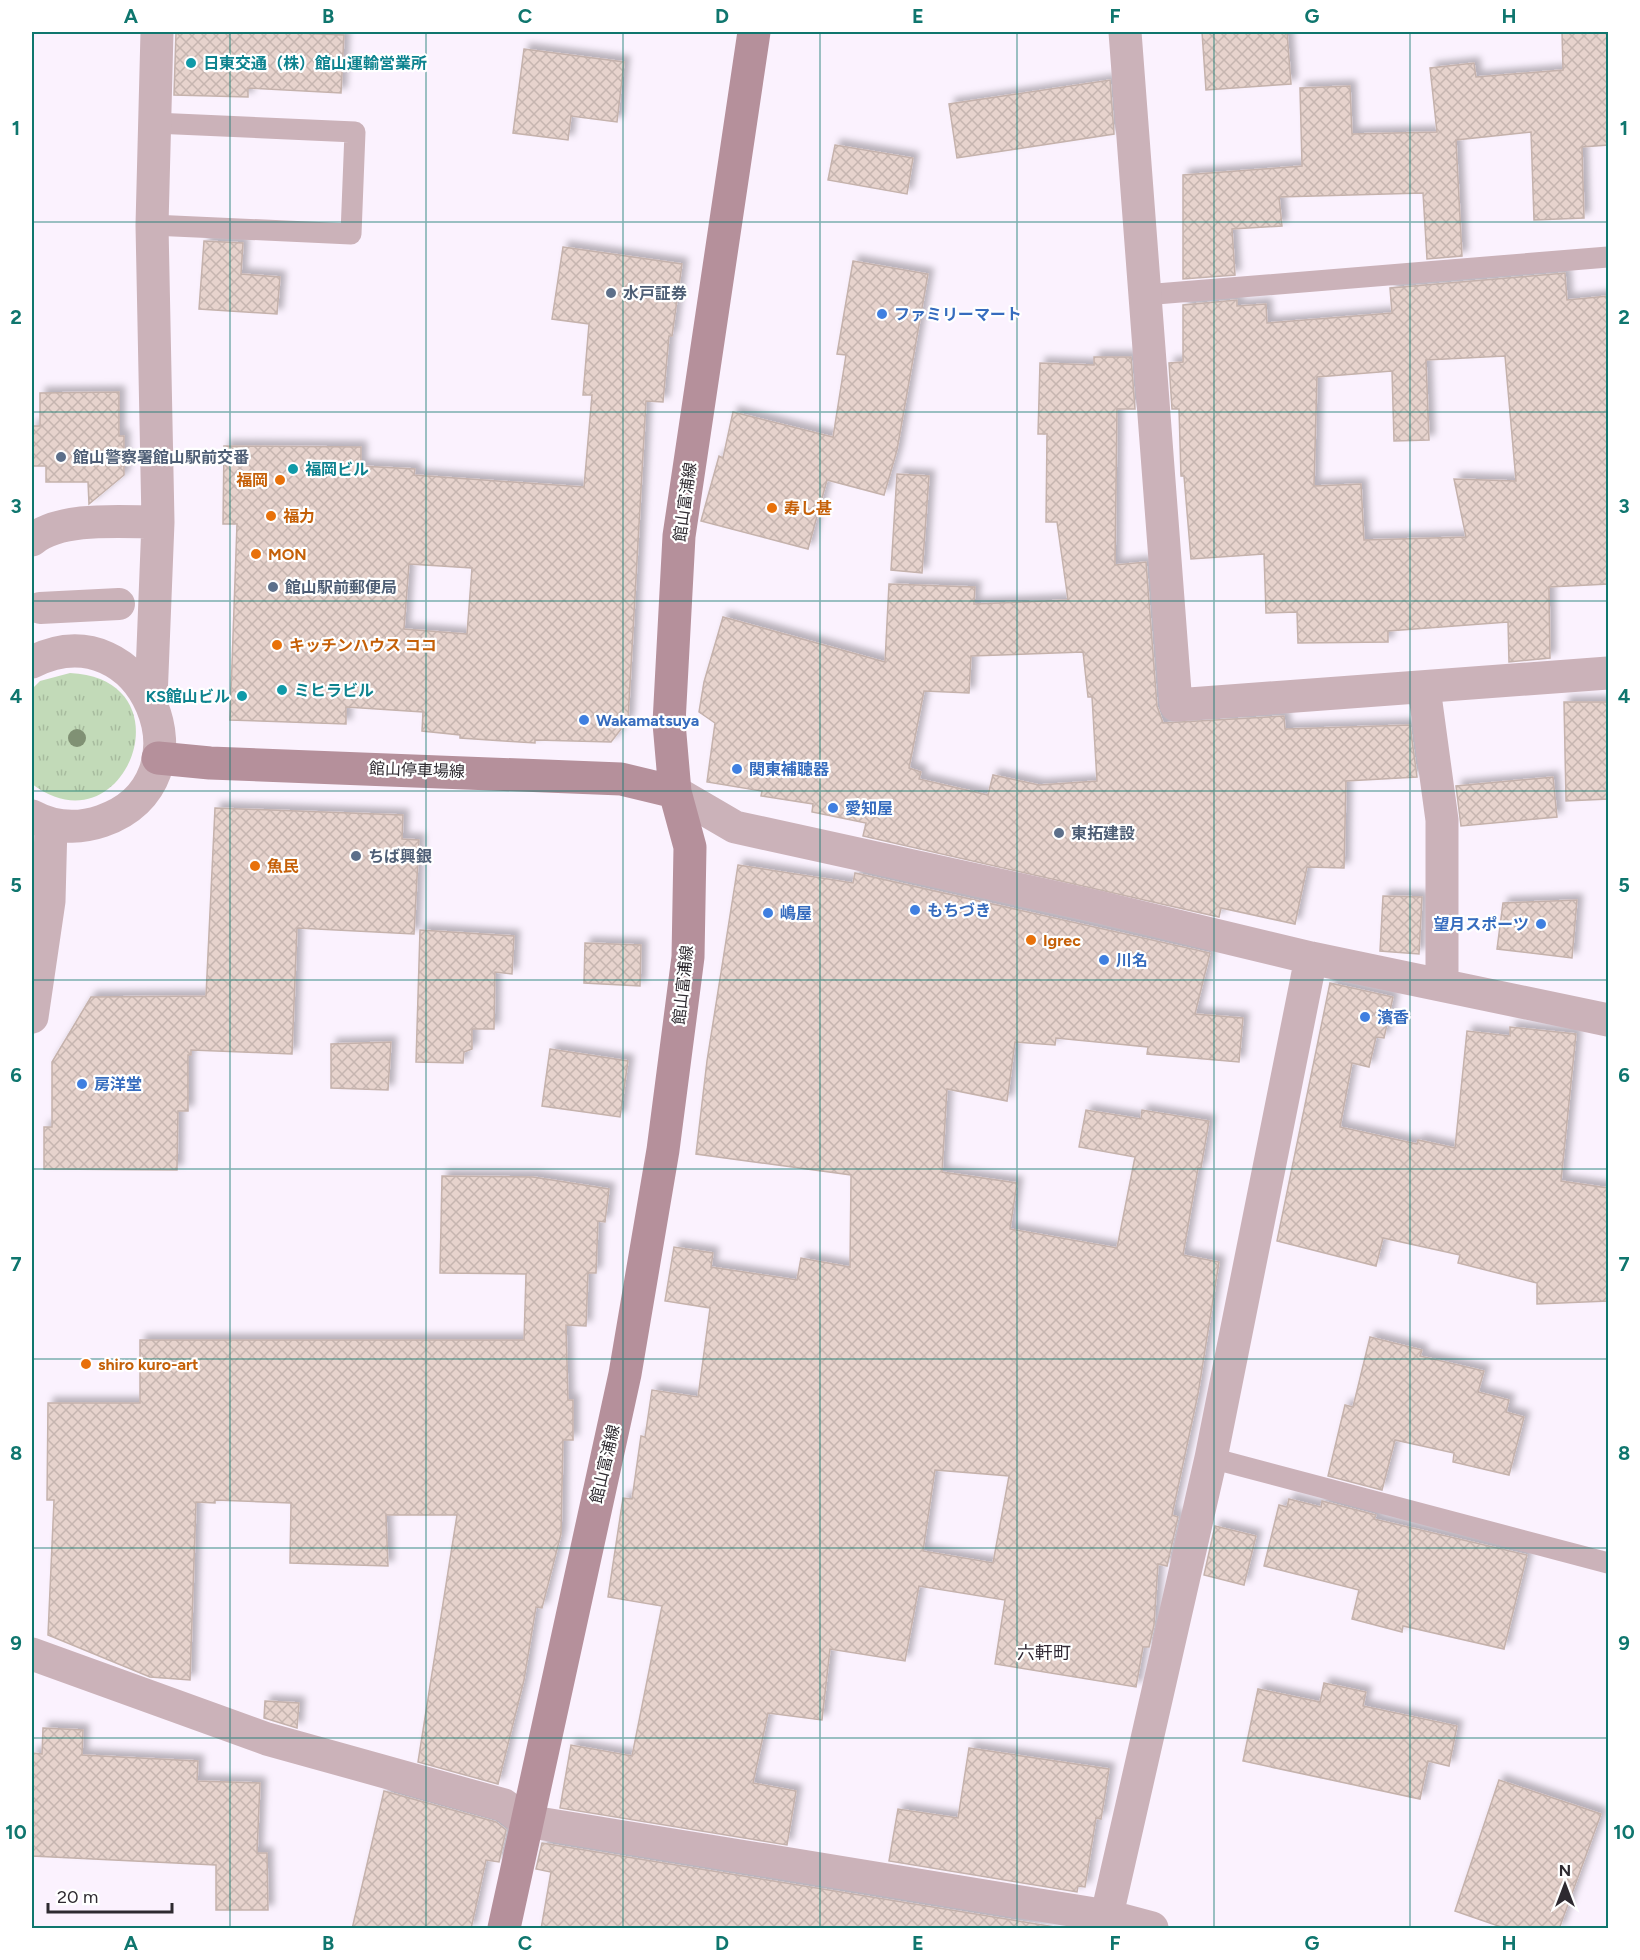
<svg xmlns="http://www.w3.org/2000/svg" width="1640" height="1960" viewBox="0 0 1640 1960" font-family="Figtree,'Noto Sans JP',sans-serif">
<defs>
<pattern id="grass-tufts" width="24" height="20" patternUnits="userSpaceOnUse" patternTransform="scale(1.5)"><rect width="24" height="20" fill="#c2dab8"/><path d="M3 7l-1-3M5 7V3M7 7l1-3M15 17l-1-3M17 17v-4M19 17l1-3" fill="none" stroke="#a7bb9e"/></pattern>
<pattern id="building-cross-hatch" width="8" height="8" patternUnits="userSpaceOnUse" patternTransform="scale(1.5)"><rect width="8" height="8" fill="#e7d3cd"/><path d="M0 0l8 8M0 8l8-8" fill="none" stroke="#c6b5b0"/></pattern>
<filter id="shadow"><feDropShadow dx="5.5" dy="-5.5" stdDeviation="3" flood-color="#0004"/></filter>
</defs>
<rect width="100%" height="100%" fill="#fbf2fe"/>
<path fill="url(#grass-tufts)" d="M70 673C192 679 124 854 32 784V689L40 681Z"/>
<path fill="url(#building-cross-hatch)" stroke="#c5b2ac" stroke-width="1.5" fill-rule="evenodd" filter="url(#shadow)" d="M176 32H275L344 35 341 93 248 88V97L174 95Z
M1202 32H1287L1291 84 1206 90Z
M1562 32H1608V145L1582 147 1584 218 1534 220 1531 132 1456 140 1462 256 1427 259 1423 193 1279 197 1282 226 1232 229 1235 275 1183 279V175L1302 166 1300 88 1350 86 1352 134 1437 132 1430 68 1474 63 1476 77 1563 70Z
M524 49 624 62 617 122 571 116 568 140 513 133Z
M1110 80 1114 134 957 158 949 104Z
M835 145 913 158 907 194 828 180Z
M204 241 243 243 241 274 280 277 277 314 199 309Z
M563 247 682 264 672 336H669L663 402 646 401 628 720 611 742 535 740V743L460 738V735L422 731 423 712 346 707V724L230 720 237 524H223L224 446 361 447V466L415 469 414 475 584 487 592 395H583L589 324 552 319ZM409 564 472 568 467 634 404 629Z
M853 261 928 274 897 450 884 495 827 480 808 549 701 521 719 456 723 458 733 412 833 437 846 355 837 354Z
M1565 273 1567 300 1608 296V584L1549 587 1550 658 1509 662 1508 622 1388 631V642L1298 643 1297 612 1266 613 1264 554 1191 559 1184 476H1181L1179 409H1172L1169 363 1183 362V305L1237 300V306L1266 304 1267 323 1392 313 1390 288ZM1505 356 1516 481 1454 479 1466 537 1364 540 1361 484 1314 486 1317 377 1392 371 1394 441 1429 440 1426 360Z
M1094 357H1131L1135 409H1117L1115 565 1146 562 1157 706 1163 723 1284 716 1285 729 1410 725 1417 777 1346 781 1344 868 1307 867 1295 924 1221 908 1219 917 863 836 866 823 812 812 813 804 761 796 762 791 707 782 715 723 699 712 704 682 723 617 885 662 889 584 975 587 974 604 1068 600 1057 522H1046L1047 434H1038L1040 363 1094 365ZM1083 652 1088 697H1092L1097 781 1039 785 993 775 988 795 919 779 921 772 909 768 924 691 969 693 971 656Z
M119 392V436H124V475L89 504 88 482H46V466H32V426H40V393Z
M897 474 929 476 922 573 891 570Z
M1564 702H1608V799L1566 801Z
M1553 777 1557 817 1461 826 1456 786Z
M215 808 403 815 402 839 419 840 414 934 297 928 292 1054 191 1050V1055H188V1111H178L177 1170 44 1169V1127H52V1062L91 997 206 996Z
M738 865 853 883 855 873 1210 953 1195 1014 1243 1018 1239 1062 1147 1054 1148 1047 1056 1038 1055 1045 1015 1042 1007 1101 947 1089 942 1172 1017 1183 1010 1229 1117 1248 1135 1157 1079 1147 1086 1110 1141 1119 1142 1110 1209 1121 1201 1168H1198L1183 1255 1219 1262 1198 1394 1172 1515 1178 1517 1167 1566 1158 1564 1154 1625 1149 1647H1143L1136 1687 995 1664 1005 1600 919 1586 905 1661 830 1649 822 1720 768 1713 753 1783 796 1791 787 1845 560 1808 571 1745 632 1756 662 1606 608 1597 623 1498 632 1499 641 1436 645 1437 652 1390 698 1397 710 1308 665 1301 674 1247 713 1253 711 1267 797 1280 801 1258 850 1267 851 1175 696 1154 707 1061ZM935 1470 1009 1476 993 1563 923 1551Z
M1383 896 1422 897 1419 954 1380 951Z
M1577 900 1572 958 1497 949 1503 903Z
M420 930 514 936 512 974 495 972 494 1029H472V1049L464 1052 463 1063 416 1062Z
M585 943 641 945 640 986 584 983Z
M1330 983 1393 997 1384 1038 1376 1037 1369 1067 1352 1063 1340 1127 1417 1144 1418 1140 1455 1148 1467 1031 1510 1036V1027L1576 1034 1561 1181 1608 1188V1301L1537 1304V1283L1458 1263 1460 1255 1383 1238 1376 1266 1277 1241Z
M391 1042 388 1090 331 1088V1044Z
M550 1049 628 1061 620 1117 542 1106Z
M442 1176 533 1177 609 1189 605 1222 598 1221 596 1273H588L586 1326 566 1325 568 1400H573V1440H563L561 1534 542 1608 536 1607 524 1680 498 1784 418 1762 457 1515H386L388 1566 290 1563 291 1503 215 1500V1503L196 1502 190 1680 150 1677 48 1635 54 1500H47L48 1403H140V1340H524L526 1274 440 1273Z
M1370 1337 1422 1350 1420 1356 1484 1371 1478 1392 1509 1400 1506 1412 1524 1417 1509 1475 1453 1462 1454 1453 1395 1440 1382 1490 1328 1476 1345 1405 1353 1407Z
M1289 1499 1321 1507 1322 1501 1376 1515 1374 1519 1527 1555 1504 1649 1403 1626 1402 1632 1352 1619 1359 1590 1264 1566 1279 1505 1287 1507Z
M1215 1526 1256 1536 1244 1585 1204 1575Z
M1324 1683 1366 1692 1363 1706 1457 1726 1449 1766 1428 1761 1420 1799 1243 1761 1258 1689 1320 1702Z
M265 1701 299 1703 297 1728 264 1718Z
M43 1728 83 1730 82 1755 198 1761 197 1781 260 1783 257 1853H267L268 1910H216V1865L32 1856V1753L42 1754Z
M969 1748 1109 1769 1101 1819 1096 1818 1085 1887 1078 1886 1077 1892 889 1861 898 1809 958 1818Z
M1499 1780 1601 1814 1559 1929H1507L1455 1911Z
M384 1791 496 1822 506 1830 499 1862 486 1860 471 1929H352Z
M542 1843 1067 1929H541L551 1872 536 1869Z"/>
<g fill="none" stroke-linecap="round" stroke-linejoin="round">
<path stroke="#cbb2b9" stroke-width="21" d="M152 225 351 234 355 132 154 123
M1144 295 1608 257
M1211 1458 1608 1563"/>
<path stroke="#cbb2b9" stroke-width="32" d="M40 608 119 604"/>
<path stroke="#cbb2b9" stroke-width="33" d="M1125 32 1176 705 1608 673
M32 540C61 516 122 522 158 522
M32 662C144 606 216 782 102 821 79 829 54 828 32 816
M1424 688 1442 820V985
M151 699 158 522 152 225 157 32
M675 792 735 827 1099 907 1311 958 1608 1020
M32 1017 49 901 51 824
M32 1654 267 1739 504 1805 526 1821 1107 1916 1152 1928
M1104 1928 1211 1458 1311 958"/>
<path stroke="#b5909b" stroke-width="33" d="M158 758 210 763 621 779 675 792
M504 1928 625 1374 663 1150 688 957 690 847 675 792 669 723 679 536 754 32"/>
</g>
<circle fill="#809174" cx="77" cy="738" r="9"/>
<path fill="none" stroke="#0f766e" stroke-width="1.5" stroke-opacity="0.55" d="M230 32V1928M426 32V1928M623 32V1928M820 32V1928M1017 32V1928M1214 32V1928M1410 32V1928M32 222H1608M32 412H1608M32 601H1608M32 791H1608M32 980H1608M32 1169H1608M32 1359H1608M32 1548H1608M32 1738H1608"/>
<g fill="#0f9aa8" stroke="#fff" stroke-width="2">
<circle cx="191" cy="63" r="6"/>
<circle cx="293" cy="469" r="6"/>
<circle cx="282" cy="690" r="6"/>
<circle cx="242" cy="696" r="6"/>
</g>
<g fill="#5c6f8a" stroke="#fff" stroke-width="2">
<circle cx="611" cy="293" r="6"/>
<circle cx="61" cy="457" r="6"/>
<circle cx="273" cy="587" r="6"/>
<circle cx="1059" cy="833" r="6"/>
<circle cx="356" cy="856" r="6"/>
</g>
<g fill="#3f7fe0" stroke="#fff" stroke-width="2">
<circle cx="882" cy="314" r="6"/>
<circle cx="584" cy="720" r="6"/>
<circle cx="737" cy="769" r="6"/>
<circle cx="833" cy="808" r="6"/>
<circle cx="915" cy="910" r="6"/>
<circle cx="768" cy="913" r="6"/>
<circle cx="1541" cy="924" r="6"/>
<circle cx="1104" cy="960" r="6"/>
<circle cx="1365" cy="1017" r="6"/>
<circle cx="82" cy="1084" r="6"/>
</g>
<g fill="#e8710a" stroke="#fff" stroke-width="2">
<circle cx="280" cy="480" r="6"/>
<circle cx="772" cy="508" r="6"/>
<circle cx="271" cy="516" r="6"/>
<circle cx="256" cy="554" r="6"/>
<circle cx="277" cy="645" r="6"/>
<circle cx="255" cy="866" r="6"/>
<circle cx="1031" cy="940" r="6"/>
<circle cx="86" cy="1364" r="6"/>
</g>
<g text-anchor="middle" dominant-baseline="central" stroke-width="4.5" stroke-linejoin="round" paint-order="stroke">
<g font-size="16" font-weight="bold" fill="#0d838f" stroke="#fff" text-anchor="start">
<text x="203" y="63">日東交通（株）館山運輸営業所</text>
<text x="305" y="469">福岡ビル</text>
<text x="294" y="690">ミヒラビル</text>
<text x="230" y="696" text-anchor="end">KS館山ビル</text>
</g>
<g font-size="16" font-weight="bold" fill="#4e5e75" stroke="#fff" text-anchor="start">
<text x="623" y="293">水戸証券</text>
<text x="73" y="457">館山警察署館山駅前交番</text>
<text x="285" y="587">館山駅前郵便局</text>
<text x="1071" y="833">東拓建設</text>
<text x="368" y="856">ちば興銀</text>
</g>
<g font-size="16" font-weight="bold" fill="#366cbe" stroke="#fff" text-anchor="start">
<text x="894" y="314">ファミリーマート</text>
<text x="596" y="720">Wakamatsuya</text>
<text x="749" y="769">関東補聴器</text>
<text x="845" y="808">愛知屋</text>
<text x="927" y="910">もちづき</text>
<text x="780" y="913">嶋屋</text>
<text x="1529" y="924" text-anchor="end">望月スポーツ</text>
<text x="1116" y="960">川名</text>
<text x="1377" y="1017">濱香</text>
<text x="94" y="1084">房洋堂</text>
</g>
<g font-size="16" font-weight="bold" fill="#c56008" stroke="#fff" text-anchor="start">
<text x="268" y="480" text-anchor="end">福岡</text>
<text x="784" y="508">寿し甚</text>
<text x="283" y="516">福力</text>
<text x="268" y="554">MON</text>
<text x="289" y="645">キッチンハウス ココ</text>
<text x="267" y="866">魚民</text>
<text x="1043" y="940">Igrec</text>
<text x="98" y="1364">shiro kuro-art</text>
</g>
<g font-size="16" fill="#2e2a30" stroke="#fff">
<text transform="translate(685 502) rotate(-82)">館山富浦線</text>
<text transform="translate(417 770) rotate(2)">館山停車場線</text>
<text transform="translate(683 985) rotate(-84)">館山富浦線</text>
<text transform="translate(605 1464) rotate(-77)">館山富浦線</text>
</g>
<g font-size="18" fill="#312834" stroke="#fff">
<text x="1044" y="1653">六軒町</text>
</g>
</g>
<rect width="1640" height="1960" fill="none" stroke="#ffffff" stroke-width="66"/>
<g transform="translate(1565 1885)" stroke="#ffffff" stroke-width="4.5" paint-order="stroke">
<path d="M0-4.5L10 22L0 15L-10 22Z" fill="#2e2a30"/>
<text y="-9" font-size="16" font-weight="bold" text-anchor="middle" fill="#2e2a30">N</text>
</g>
<path d="M48 1903v9h124v-9" fill="none" stroke="#2e2a30" stroke-width="3"/>
<text x="57" y="1903" font-size="18" fill="#2e2a30" stroke="#ffffff" stroke-width="4.5" paint-order="stroke">20 m</text>
<rect x="33" y="33" width="1574" height="1894" fill="none" stroke="#0f766e" stroke-width="2"/>
<g font-size="20" text-anchor="middle" font-weight="bold" fill="#0f766e">
<text x="131" y="23">A</text>
<text x="328" y="23">B</text>
<text x="525" y="23">C</text>
<text x="722" y="23">D</text>
<text x="918" y="23">E</text>
<text x="1115" y="23">F</text>
<text x="1312" y="23">G</text>
<text x="1509" y="23">H</text>
<text x="16" y="135">1</text>
<text x="1624" y="135">1</text>
<text x="16" y="324">2</text>
<text x="1624" y="324">2</text>
<text x="16" y="513">3</text>
<text x="1624" y="513">3</text>
<text x="16" y="703">4</text>
<text x="1624" y="703">4</text>
<text x="16" y="892">5</text>
<text x="1624" y="892">5</text>
<text x="16" y="1082">6</text>
<text x="1624" y="1082">6</text>
<text x="16" y="1271">7</text>
<text x="1624" y="1271">7</text>
<text x="16" y="1460">8</text>
<text x="1624" y="1460">8</text>
<text x="16" y="1650">9</text>
<text x="1624" y="1650">9</text>
<text x="16" y="1839">10</text>
<text x="1624" y="1839">10</text>
<text x="131" y="1950">A</text>
<text x="328" y="1950">B</text>
<text x="525" y="1950">C</text>
<text x="722" y="1950">D</text>
<text x="918" y="1950">E</text>
<text x="1115" y="1950">F</text>
<text x="1312" y="1950">G</text>
<text x="1509" y="1950">H</text>
</g>
</svg>
